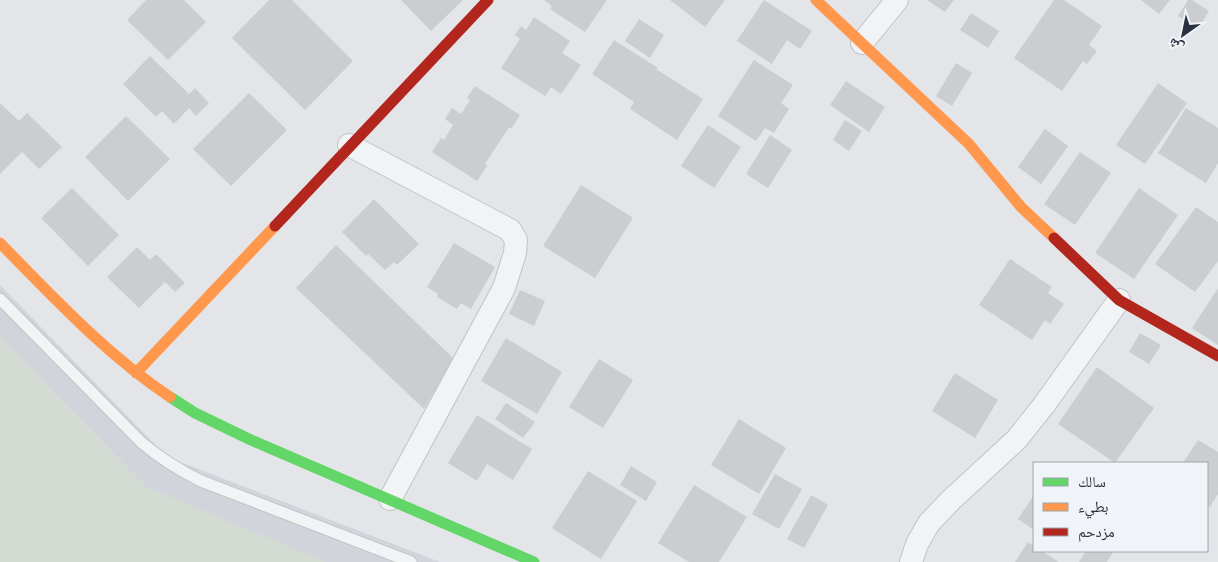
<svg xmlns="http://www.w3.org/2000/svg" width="1218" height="562" viewBox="0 0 1218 562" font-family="Lato,'Noto Naskh Arabic',sans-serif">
<rect width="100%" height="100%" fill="#e3e5e8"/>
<path fill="#d1d4db" d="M0 285 167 457 440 562H0Z"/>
<path fill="#d3dbd3" d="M0 337 147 487 326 562H0Z"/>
<path fill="#cbcdd0" d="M146 0H184L206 22 168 60 127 20Z
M269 0H292L353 61 305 110 232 38Z
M401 0H463L431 31Z
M544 0H607L585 32 550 9 552 6Z
M670 0H725L705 27Z
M764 0 812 31 800 49 787 40 772 64 737 41Z
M927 0H954L945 12Z
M1054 0H1064L1102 26 1089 45 1097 51 1087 64 1083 61 1062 91 1014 58Z
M1141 0H1170L1159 14Z
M1188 0H1192L1209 11 1198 29 1178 16Z
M971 13 999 31 988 48 960 30Z
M534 17 570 41 562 53 581 65 561 94 551 87 545 96 501 68 520 39 515 35 521 26 526 30Z
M639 19 664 35 650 58 625 41Z
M614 40 658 68 656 69 703 99 677 140 630 109 634 102 592 74Z
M150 56 189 94 195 88 209 103 196 116 189 108 174 124 162 111 156 117 123 84Z
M754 60 793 85 781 103 789 109 774 133 765 128 756 141 718 116Z
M956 63 972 73 952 106 936 96Z
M846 81 885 107 869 132 830 105Z
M1158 83 1187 103 1145 164 1116 145Z
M475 86 520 115 511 129 509 127 485 164 487 166 477 181 432 152 441 138 444 140 453 125 445 119 452 108 461 114 470 100 467 98Z
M249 93 287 130 231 186 193 149Z
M0 103 19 121 27 113 62 147 39 169 22 152 0 174Z
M1186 108 1218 128V163L1206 183 1158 153Z
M126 116 170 159 128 201 85 157Z
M845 120 862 131 849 151 833 140Z
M708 125 741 147 714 188 681 166Z
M1045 129 1068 146 1041 184 1018 167Z
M770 135 792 150 768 188 746 174Z
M1080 152 1111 173 1075 225 1044 204Z
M581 185 633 218 595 278 543 246Z
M72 188 119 235 88 266 41 218Z
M1139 188 1178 215 1134 279 1095 253Z
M374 199 419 244 397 265 394 262 385 270 368 254 366 256 342 232Z
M1196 207 1218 222V261L1195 292 1155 264Z
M454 243 495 267 471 309 461 303 457 309 437 297 438 294 427 287Z
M336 245 454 359 424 409 296 288Z
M137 247 150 260 156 254 185 283 175 292 165 282 139 308 107 277Z
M1010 259 1052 287 1048 293 1064 304 1050 324 1045 320 1032 340 979 305Z
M1218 288V345L1192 328Z
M520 290 545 301 534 326 509 314Z
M1140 333 1161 345 1149 364 1129 352Z
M506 338 562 372 537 414 481 381Z
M599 359 633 380 603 428 569 407Z
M1097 367 1154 408 1115 463 1058 424Z
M955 373 998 400 975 438 932 411Z
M506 403 535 422 523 438 495 419Z
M477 415 532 449 513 480 487 464 477 481 448 463Z
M739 419 786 448 759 494 711 465Z
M1198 440 1218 452V494L1210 507 1207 505V463H1183Z
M631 466 657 482 646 501 620 485Z
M588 471 637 501 601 559 552 528Z
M775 474 802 489 779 529 752 514Z
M694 485 747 517 719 562H689L658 543Z
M811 495 828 505 804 548 787 539Z
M1034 495V530L1018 519Z
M1028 542 1034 546V551H1042L1059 562H1015Z
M1086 551H1114L1107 562H1079Z"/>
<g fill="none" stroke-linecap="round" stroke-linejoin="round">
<defs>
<path id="lane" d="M0 299 142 443C160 458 179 470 201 481L411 562"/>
<path id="street" d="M862 43 897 0
M349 145 510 230 516 240 515 253 504 288 390 499
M911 562 917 544 929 523 951 500 1017 439 1044 405 1119 300"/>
</defs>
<use href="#lane" stroke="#c1c3c6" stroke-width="13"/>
<use href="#street" stroke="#c1c3c6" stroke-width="24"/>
<use href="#lane" stroke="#f2f3f5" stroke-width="11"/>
<use href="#street" stroke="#f2f3f5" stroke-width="22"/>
<path stroke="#63d668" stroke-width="11" d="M170 397 195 413 251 440 534 562"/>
<path stroke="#ff974d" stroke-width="11" d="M816 0 969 144 1021 207 1054 238
M0 243C54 298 106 354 170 397
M136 373 275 226"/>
<path stroke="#b3261e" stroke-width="11" d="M275 226 488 0
M1054 238 1119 300 1218 356"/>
</g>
<rect x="1033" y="462" width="175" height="90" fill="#f0f3f7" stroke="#a0a5ae"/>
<rect x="1043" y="478" width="25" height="8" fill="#63d668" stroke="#a0a5ae"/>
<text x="1078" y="487" font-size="15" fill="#293141">سالك</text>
<rect x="1043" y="503" width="25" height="8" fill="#ff974d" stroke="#a0a5ae"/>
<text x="1078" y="512" font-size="15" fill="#293141">بطيء</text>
<rect x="1043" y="528" width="25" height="8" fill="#b3261e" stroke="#a0a5ae"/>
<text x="1078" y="537" font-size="15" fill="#293141">مزدحم</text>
<g transform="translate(1183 35) rotate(213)" stroke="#f0f3f7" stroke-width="4" paint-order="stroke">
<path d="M0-4L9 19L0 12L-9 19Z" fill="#293141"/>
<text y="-8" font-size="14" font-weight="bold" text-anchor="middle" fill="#293141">ش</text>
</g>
</svg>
